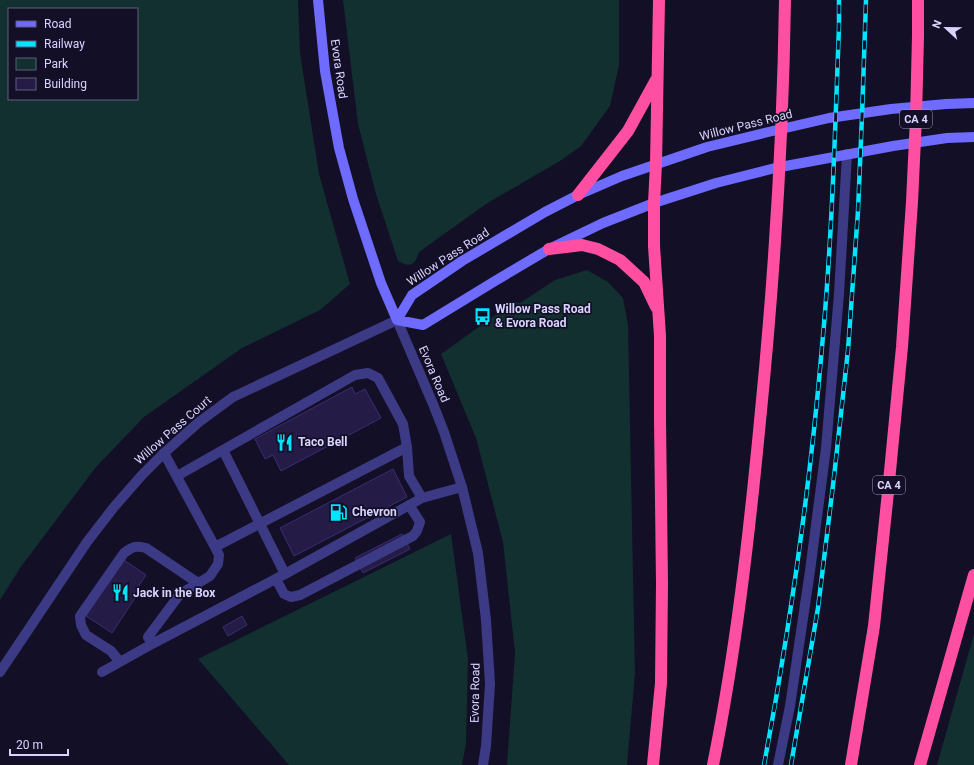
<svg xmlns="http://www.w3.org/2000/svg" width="974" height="765" viewBox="0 0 974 765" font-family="Roboto,sans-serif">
<rect width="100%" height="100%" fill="#130f26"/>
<path fill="#12302f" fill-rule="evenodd" d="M0 0H298L300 53 319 174 350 284 320 310 242 348 144 417 96 467 20 568 0 600ZM9 9H137V99H9Z
M343 0H619V65L610 106 581 146 560 161 486 204 419 252C415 265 411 268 398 261L376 194 358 124Z
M587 270 608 282 623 298 628 325 635 674 627 765H507L515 653 503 542 476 438 441 354 514 302 520 303 555 280Z
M451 534 468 659 466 743 462 765H289L198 659Z
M974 634V765H937Z"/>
<path fill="#241b47" stroke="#3b2d73" d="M352 387 355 394 365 389 381 418 281 471 273 455 265 459 255 439Z
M393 469 407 497 294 556 280 528Z
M402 534 410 549 363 573 355 558Z
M124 560 146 575 132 596 135 598 112 633 86 616Z
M242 616 247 625 228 636 223 627Z"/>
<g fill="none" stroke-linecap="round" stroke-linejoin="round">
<path stroke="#3d3a85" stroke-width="10" d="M223 450 285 574
M177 476 355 375 368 373 378 378 403 424 407 447 409 476 422 498
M215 547 407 447
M276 579 284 594 291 597 300 595 413 536 417 531 420 522 409 505
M152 644 148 637 180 594 210 576 218 564 219 555 215 547 164 453
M120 662 111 651 86 635 81 625 80 616 124 553C132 547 136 545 146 548L198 583
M102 672 152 644 285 574 422 498 462 487
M778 765 790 706 810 571 826 448 839 294 847 154"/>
<path stroke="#3d3a85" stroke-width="10" d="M0 672 87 542 114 507 142 475 164 453 199 422 233 397 397 320 433 404 444 432 462 487 478 553 486 620 490 684 486 746 483 765"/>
<path stroke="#6f6bff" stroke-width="10" d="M318 0 325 71 339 148 353 199 381 283 397 320
M397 320 412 295 462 261 545 212 578 195 622 176 707 147 764 133 829 118 891 109 946 104 974 103
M397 320 423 325 495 281 549 249 603 223 654 203 716 183 775 168 893 146 947 138 974 137"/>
<path stroke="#ff4fa3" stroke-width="12" d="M578 195 628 131 656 80
M549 249 582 245 598 249 620 260 644 282 656 307
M653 765 661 683 662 583 660 419V336L654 246V203L656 164 659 0
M713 765C736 651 749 536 760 421 774 281 783 140 785 0
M851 765 874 626 888 492 902 347 912 202 916 118 918 36V0
M920 765 974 575"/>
<defs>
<path id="rail" d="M764 765C790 627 810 487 822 347 832 240 835 133 839 26V0
M791 765 818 608 834 477 848 350 858 211 862 116 866 0"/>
</defs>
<use href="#rail" stroke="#00e5ff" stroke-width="4.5"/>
<use href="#rail" stroke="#130f26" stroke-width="3" stroke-dasharray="9" stroke-linecap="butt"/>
</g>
<defs>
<symbol id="bus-bare" viewBox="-9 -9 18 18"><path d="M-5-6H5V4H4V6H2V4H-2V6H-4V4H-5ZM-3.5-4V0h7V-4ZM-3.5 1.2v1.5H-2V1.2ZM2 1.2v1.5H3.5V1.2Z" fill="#00e5ff" stroke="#130f26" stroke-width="2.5" paint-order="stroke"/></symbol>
<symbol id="restaurant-bare" viewBox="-9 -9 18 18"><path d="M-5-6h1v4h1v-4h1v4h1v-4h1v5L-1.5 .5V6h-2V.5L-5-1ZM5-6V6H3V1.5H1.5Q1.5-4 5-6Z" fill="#00e5ff" stroke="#130f26" stroke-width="2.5" paint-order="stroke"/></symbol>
<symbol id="fuel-bare" viewBox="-9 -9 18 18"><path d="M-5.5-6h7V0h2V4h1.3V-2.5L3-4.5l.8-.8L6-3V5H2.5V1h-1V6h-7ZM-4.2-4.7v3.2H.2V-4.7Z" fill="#00e5ff" stroke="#130f26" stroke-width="2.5" paint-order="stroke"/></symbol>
</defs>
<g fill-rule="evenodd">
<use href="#bus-bare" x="470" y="304" width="25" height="25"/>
<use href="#restaurant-bare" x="272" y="430" width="25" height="25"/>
<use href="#fuel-bare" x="326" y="500" width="25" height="25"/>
<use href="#restaurant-bare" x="108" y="580" width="25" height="25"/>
</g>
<g text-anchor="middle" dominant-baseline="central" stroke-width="3.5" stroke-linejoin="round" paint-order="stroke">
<g fill="#130f26" stroke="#9e99be" stroke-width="1">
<rect x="900" y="110" width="32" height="18" rx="3"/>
<rect x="873" y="476" width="32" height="18" rx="3"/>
</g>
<g font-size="11" font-weight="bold" fill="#d9d4ff">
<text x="916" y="119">CA 4</text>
<text x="889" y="485">CA 4</text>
</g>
<g font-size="12" fill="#d9d4ff" stroke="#130f26">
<text transform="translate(339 69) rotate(82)">Evora Road</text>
<text transform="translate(746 125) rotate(-14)">Willow Pass Road</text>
<text transform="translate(448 257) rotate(-33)">Willow Pass Road</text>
<text transform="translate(434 374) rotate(67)">Evora Road</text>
<text transform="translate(173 430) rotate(-41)">Willow Pass Court</text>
<text transform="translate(475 693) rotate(-89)">Evora Road</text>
</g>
<g font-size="12" font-weight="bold" fill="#d9d4ff" stroke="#130f26" text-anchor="start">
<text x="495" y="309">Willow Pass Road<tspan x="495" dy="14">&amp; Evora Road</tspan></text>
<text x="298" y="442">Taco Bell</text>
<text x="352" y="512">Chevron</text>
<text x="133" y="593">Jack in the Box</text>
</g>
</g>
<rect x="8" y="8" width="130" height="92" fill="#130f26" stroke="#625e7d"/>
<rect x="16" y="21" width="20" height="6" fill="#6f6bff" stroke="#625e7d"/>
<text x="44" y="28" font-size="12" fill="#d9d4ff">Road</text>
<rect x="16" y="41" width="20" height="6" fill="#00e5ff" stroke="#625e7d"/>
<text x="44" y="48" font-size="12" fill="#d9d4ff">Railway</text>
<rect x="16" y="58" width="20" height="12" fill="#12302f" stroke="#625e7d"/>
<text x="44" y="68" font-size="12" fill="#d9d4ff">Park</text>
<rect x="16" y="78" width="20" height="12" fill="#241b47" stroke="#625e7d"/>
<text x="44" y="88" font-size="12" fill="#d9d4ff">Building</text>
<g transform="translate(946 28) rotate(292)" stroke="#130f26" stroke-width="3" paint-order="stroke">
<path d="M0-3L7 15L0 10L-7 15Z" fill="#d9d4ff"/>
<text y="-6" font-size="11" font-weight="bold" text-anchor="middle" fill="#d9d4ff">N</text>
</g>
<path d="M10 749v6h58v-6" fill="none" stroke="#d9d4ff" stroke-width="2"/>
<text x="16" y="749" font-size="12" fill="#d9d4ff" stroke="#130f26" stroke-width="3" paint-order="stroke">20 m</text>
</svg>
